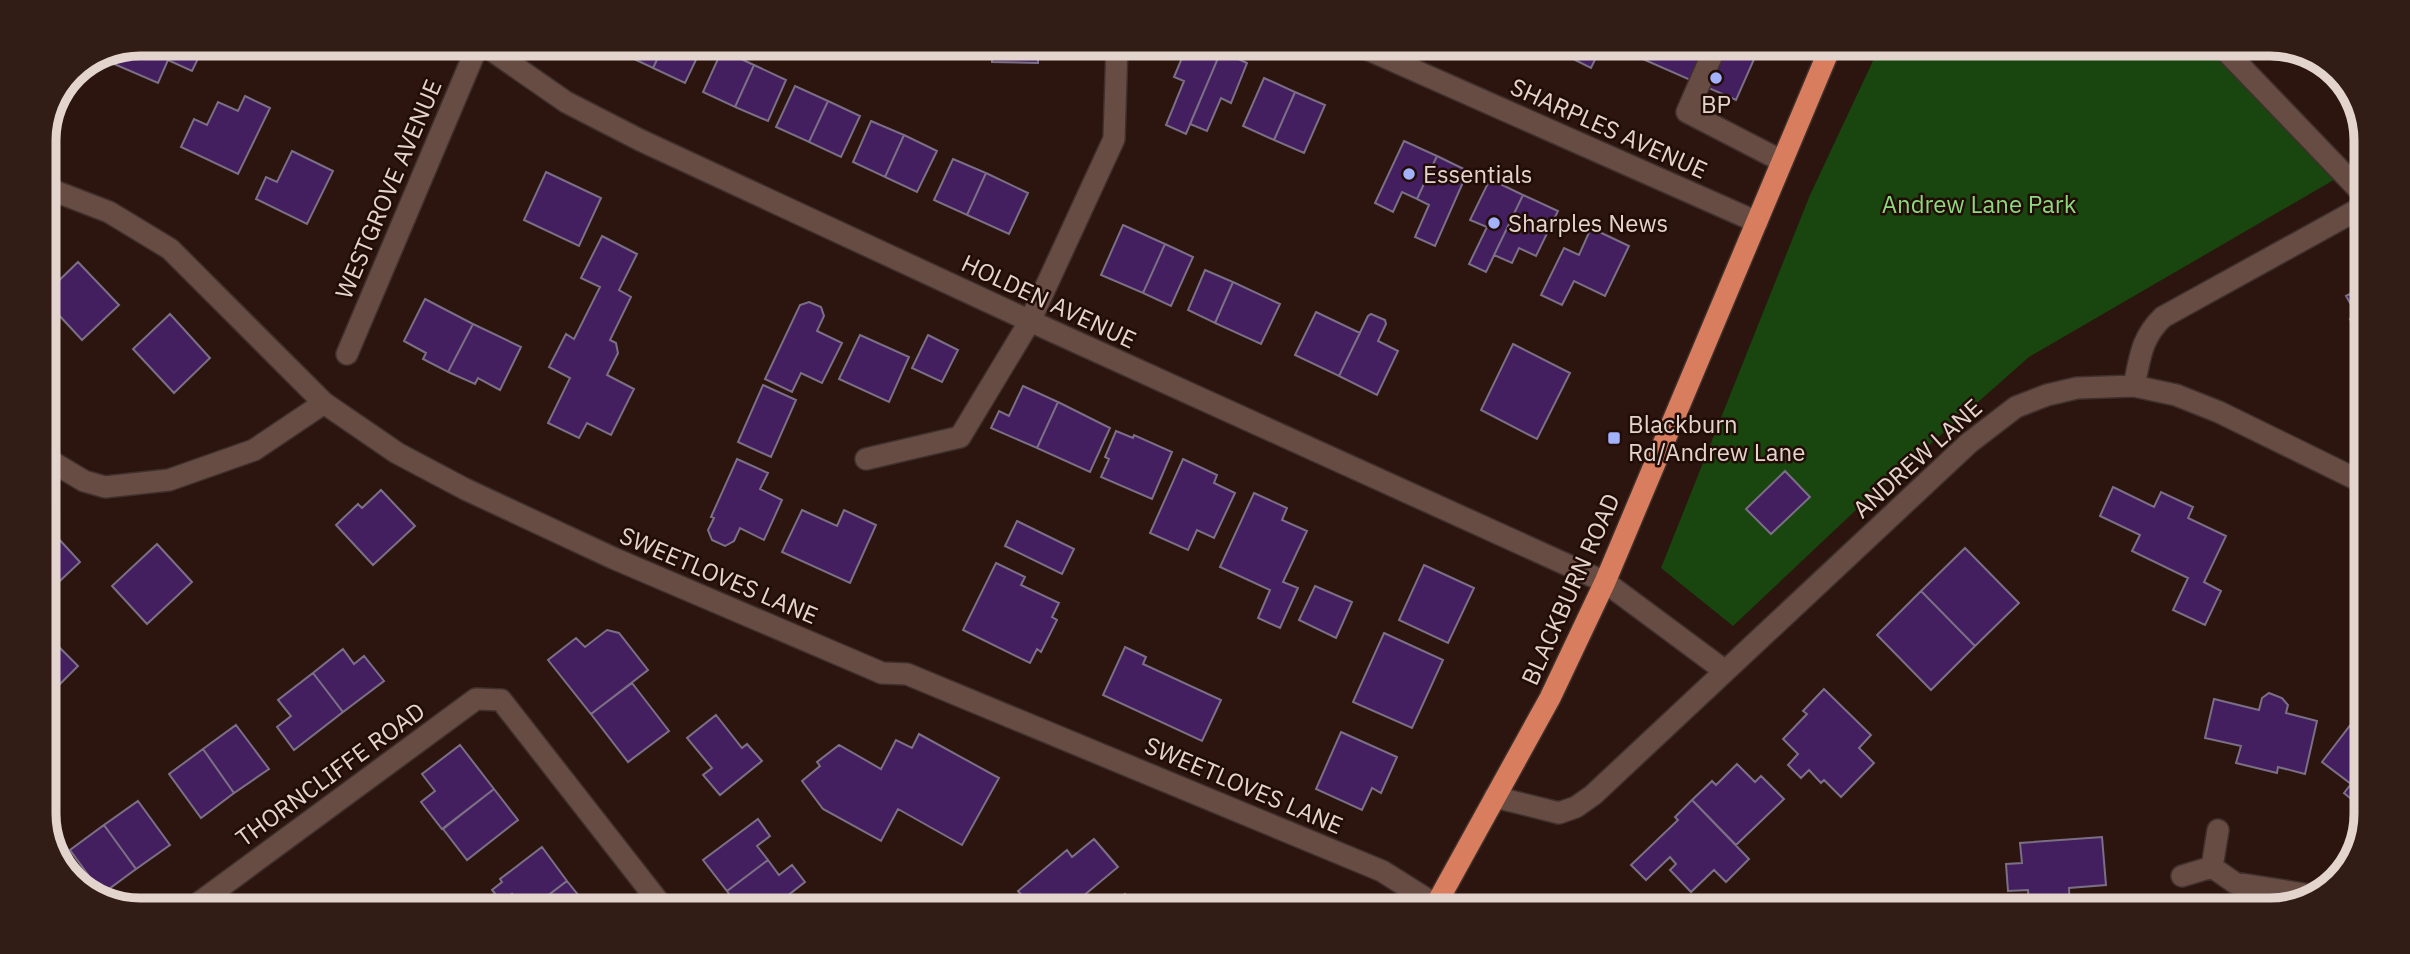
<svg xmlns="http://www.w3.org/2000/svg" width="2410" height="954" viewBox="0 0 2410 954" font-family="'IBM Plex Sans',sans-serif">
<rect width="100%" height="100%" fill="#2b150e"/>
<path fill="#19450f" d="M1879 48 2226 49 2344 174 2029 357 1857 509 1733 626 1661 568 1810 195Z"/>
<path fill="#441f60" stroke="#7b6f86" stroke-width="2" d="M140 44H205L192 71 168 60 158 83 114 64 120 52Z
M624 45H664L653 68 621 53Z
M664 45H703L685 83 653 68Z
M993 46H1038V63L992 62Z
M1187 46H1210L1221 51 1186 134 1166 125 1184 81 1174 77Z
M1549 47H1601L1591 68Z
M1642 47 1759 48 1736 100 1638 57Z
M722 50 754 65 735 107 703 92Z
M1221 51 1247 63 1231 103 1221 98 1207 131 1190 124Z
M754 65 786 80 768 121 735 107Z
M1264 78 1295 92 1274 140 1243 126Z
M795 86 828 101 809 142 776 127Z
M1295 92 1325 105 1304 153 1274 140Z
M245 96 270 108 238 174 181 147 194 119 207 125 218 102 238 111Z
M828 101 860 116 841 157 809 142Z
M871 121 904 135 885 177 853 162Z
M904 135 937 151 917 192 885 177Z
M1404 141 1437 156 1417 199 1402 192 1393 212 1375 203Z
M292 151 333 171 307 224 256 199 266 177 277 182Z
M1437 156 1468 171 1435 246 1415 237 1429 205 1417 199Z
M953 159 986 173 967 215 934 200Z
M546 172 601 198 579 246 524 220Z
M986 173 1028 193 1009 234 967 215Z
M1490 179 1523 195 1486 272 1469 264 1487 227 1470 220Z
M1523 195 1558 211 1536 256 1519 248 1512 263 1494 255Z
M1123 225 1165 244 1143 293 1101 275Z
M1591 228 1629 246 1605 296 1574 281 1562 305 1541 295 1564 248 1579 255Z
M602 236 637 254 619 290 631 297 610 340 616 343 618 353 607 375 634 389 611 435 587 423 579 438 548 423 570 378 549 367 566 334 574 339 600 287 581 278Z
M1165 244 1193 257 1171 306 1143 293Z
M78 262 119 305 82 340 44 299V295Z
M1205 270 1233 282 1215 323 1188 310Z
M1233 282 1280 304 1261 344 1215 323Z
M2365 286V345L2350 319 2357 315 2346 296Z
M425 299 473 324 448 372 423 359 426 353 404 341Z
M809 302 821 307 824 316 817 331 842 343 822 383 801 373 792 392 765 379 800 305Z
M1316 312 1360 333 1339 376 1295 355Z
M170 314 210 358 174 393 133 349Z
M1371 314 1385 320 1386 324 1378 341 1398 351 1377 395 1339 376 1368 316Z
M473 324 521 347 500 390 478 378 475 384 448 372Z
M860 335 909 357 889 402 839 379Z
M928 335 958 350 942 382 912 368Z
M1513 344 1570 373 1537 439 1481 410Z
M763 385 796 400 771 457 738 442Z
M1023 386 1058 402 1037 448 991 428 999 411 1009 416Z
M1058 402 1110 428 1090 472 1037 448Z
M1116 431 1133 438 1134 435 1172 452 1152 499 1101 477 1109 459 1105 457Z
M737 459 768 473 760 489 782 500 764 540 740 528 734 541 725 546 712 540 708 530 714 518 711 517Z
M1183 459 1217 475 1214 483 1235 493 1214 538 1197 530 1188 550 1150 533Z
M1785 471 1810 497 1771 534 1746 509Z
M2113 487 2154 507 2161 492 2193 507 2188 518 2226 536 2204 582 2221 591 2205 625 2173 610 2188 578 2132 551 2140 535 2100 516Z
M381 490 415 526 373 565 336 525 358 504 362 508Z
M1254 493 1287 508 1282 520 1307 531 1283 582 1298 588 1280 628 1258 618 1270 590 1220 567Z
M802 510 837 526 844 510 876 525 850 583 782 552Z
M1017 521 1074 549 1062 574 1005 546Z
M45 524 80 562 44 596V525Z
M157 544 192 582 147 624 112 586Z
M1965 548 2019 603 1975 646 1921 591Z
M996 563 1025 577 1021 585 1059 603 1052 617 1057 620 1041 652 1037 649 1030 663 963 630Z
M1424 565 1474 588 1448 643 1399 620Z
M1315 586 1352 602 1336 638 1299 620Z
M1921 591 1975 646 1931 690 1877 635Z
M607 630 619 633 648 670 591 714 548 660 576 638 585 647Z
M1384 633 1443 660 1412 728 1353 702Z
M48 636 78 666 44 700V641Z
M1125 647 1146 657 1143 664 1221 700 1202 741 1103 695Z
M343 649 354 664 364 656 384 681 343 712 313 673Z
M313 673 343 712 294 750 277 727 291 716 278 700Z
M632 683 669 731 628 762 591 714Z
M1824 689 1871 735 1859 748 1874 763 1841 797 1824 780 1821 783 1809 770 1801 778 1788 765 1798 754 1783 739 1807 714 1803 711Z
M2269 693 2282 698 2288 705 2286 713 2317 721 2305 774 2278 767 2277 773 2236 763 2241 746 2205 738 2214 699 2259 710 2262 698Z
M716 715 742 748 747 744 762 761 720 795 703 775 712 768 687 738Z
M2355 719 2362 724 2361 807 2344 793 2351 784 2322 762Z
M236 725 269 769 234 793 203 749Z
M1341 732 1397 757 1381 793 1372 788 1362 810 1316 789Z
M919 734 999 778 962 845 898 809 881 841 823 809 802 781 820 766 817 762 839 745 881 769 896 740 912 748Z
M460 745 494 789 442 829 421 802 435 791 422 774Z
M203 749 234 793 201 818 169 774Z
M1737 764 1755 782 1761 776 1784 799 1736 845 1692 800 1712 781 1716 785Z
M494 789 518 820 467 860 443 829Z
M1692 800 1749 859 1726 882 1714 870 1691 892 1670 870 1676 864 1670 857 1646 880 1631 865 1678 820 1675 817Z
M138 801 170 845 136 869 104 825Z
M758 819 770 836 757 846 768 860 727 891 703 860Z
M104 825 136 869 102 894 70 850Z
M2102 837 2106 885 2069 888 2070 910H2029L2028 890 2008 891 2006 864 2022 863 2020 843Z
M1094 839 1118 867 1070 907H1032L1018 891 1067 850 1072 857Z
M542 847 567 881 534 906H522L512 894 502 902 492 890 502 882 500 879Z
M768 860 779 875 792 865 805 882 773 907H738L727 891Z
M567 881 587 906H534Z
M1125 894 1142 908 1114 907Z"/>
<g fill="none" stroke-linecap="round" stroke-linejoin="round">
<defs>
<path id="minor" d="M484 45 566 102 640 140 1030 321 1605 582 1725 671
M1362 47 1757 222
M1715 48 1687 112 1782 161
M2224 49 2366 197
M44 187 109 212 170 249 324 403 397 453 465 489 613 558 882 673 907 674 1382 871 1436 905
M347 354 478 45
M2134 386C2140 358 2141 338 2163 317L2366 205
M44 457 84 481 105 487 169 480 254 450 324 403
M866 459 960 437 1030 321 1114 139 1117 46
M1495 797 1559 813 1576 807 1593 795 1969 443 2016 407 2047 395 2077 388 2134 386 2176 395 2219 412 2364 483
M2212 867 2235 883 2316 896
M2182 876 2212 867 2218 830
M196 905 476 699 501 700 662 906"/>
<path id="highway" d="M1434 908 1550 698 1605 582 1830 48"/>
</defs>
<use href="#minor" stroke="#40302d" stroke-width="24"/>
<use href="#highway" stroke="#40302d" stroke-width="24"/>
<use href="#minor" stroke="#664c43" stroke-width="21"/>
<use href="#highway" stroke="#d87d5d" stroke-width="21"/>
</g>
<g fill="#a3b2fd" stroke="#210c06" stroke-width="2.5">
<circle cx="1716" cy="78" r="7"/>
<circle cx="1409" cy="174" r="7"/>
<circle cx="1494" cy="223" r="7"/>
<rect x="1607" y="431" width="14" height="14" rx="3.5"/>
</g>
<g text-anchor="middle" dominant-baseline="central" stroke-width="5" stroke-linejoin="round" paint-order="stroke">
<g font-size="24" fill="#e4d4ce" stroke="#210c06" text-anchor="start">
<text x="1716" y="104" text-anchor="middle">BP</text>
<text x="1423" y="174">Essentials</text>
<text x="1508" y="223">Sharples News</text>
<text x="1628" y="424">Blackburn<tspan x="1628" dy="28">Rd/Andrew Lane</tspan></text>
</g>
<g font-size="24" fill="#e4d4ce" stroke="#210c06">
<text transform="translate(1609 128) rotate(24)">SHARPLES AVENUE</text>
<text transform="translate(388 189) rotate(-67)">WESTGROVE AVENUE</text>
<text transform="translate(1049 301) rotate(25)">HOLDEN AVENUE</text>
<text transform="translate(1917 458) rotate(-42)">ANDREW LANE</text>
<text transform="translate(719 575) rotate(23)">SWEETLOVES LANE</text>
<text transform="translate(1570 589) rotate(-66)">BLACKBURN ROAD</text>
<text transform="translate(330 774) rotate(-36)">THORNCLIFFE ROAD</text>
<text transform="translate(1244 785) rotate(23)">SWEETLOVES LANE</text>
</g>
<g font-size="24" fill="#8dd87e" stroke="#210c06">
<text x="1979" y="204">Andrew Lane Park</text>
</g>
</g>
<path d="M0 0H2410V954H0ZM140 56H2270A84 84 0 0 1 2354 140V814A84 84 0 0 1 2270 898H140A84 84 0 0 1 56 814V140A84 84 0 0 1 140 56Z" fill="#311c16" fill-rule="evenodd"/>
<path fill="none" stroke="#e4d4ce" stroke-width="9" d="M140 56H2270A84 84 0 0 1 2354 140V814A84 84 0 0 1 2270 898H140A84 84 0 0 1 56 814V140A84 84 0 0 1 140 56Z"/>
</svg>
